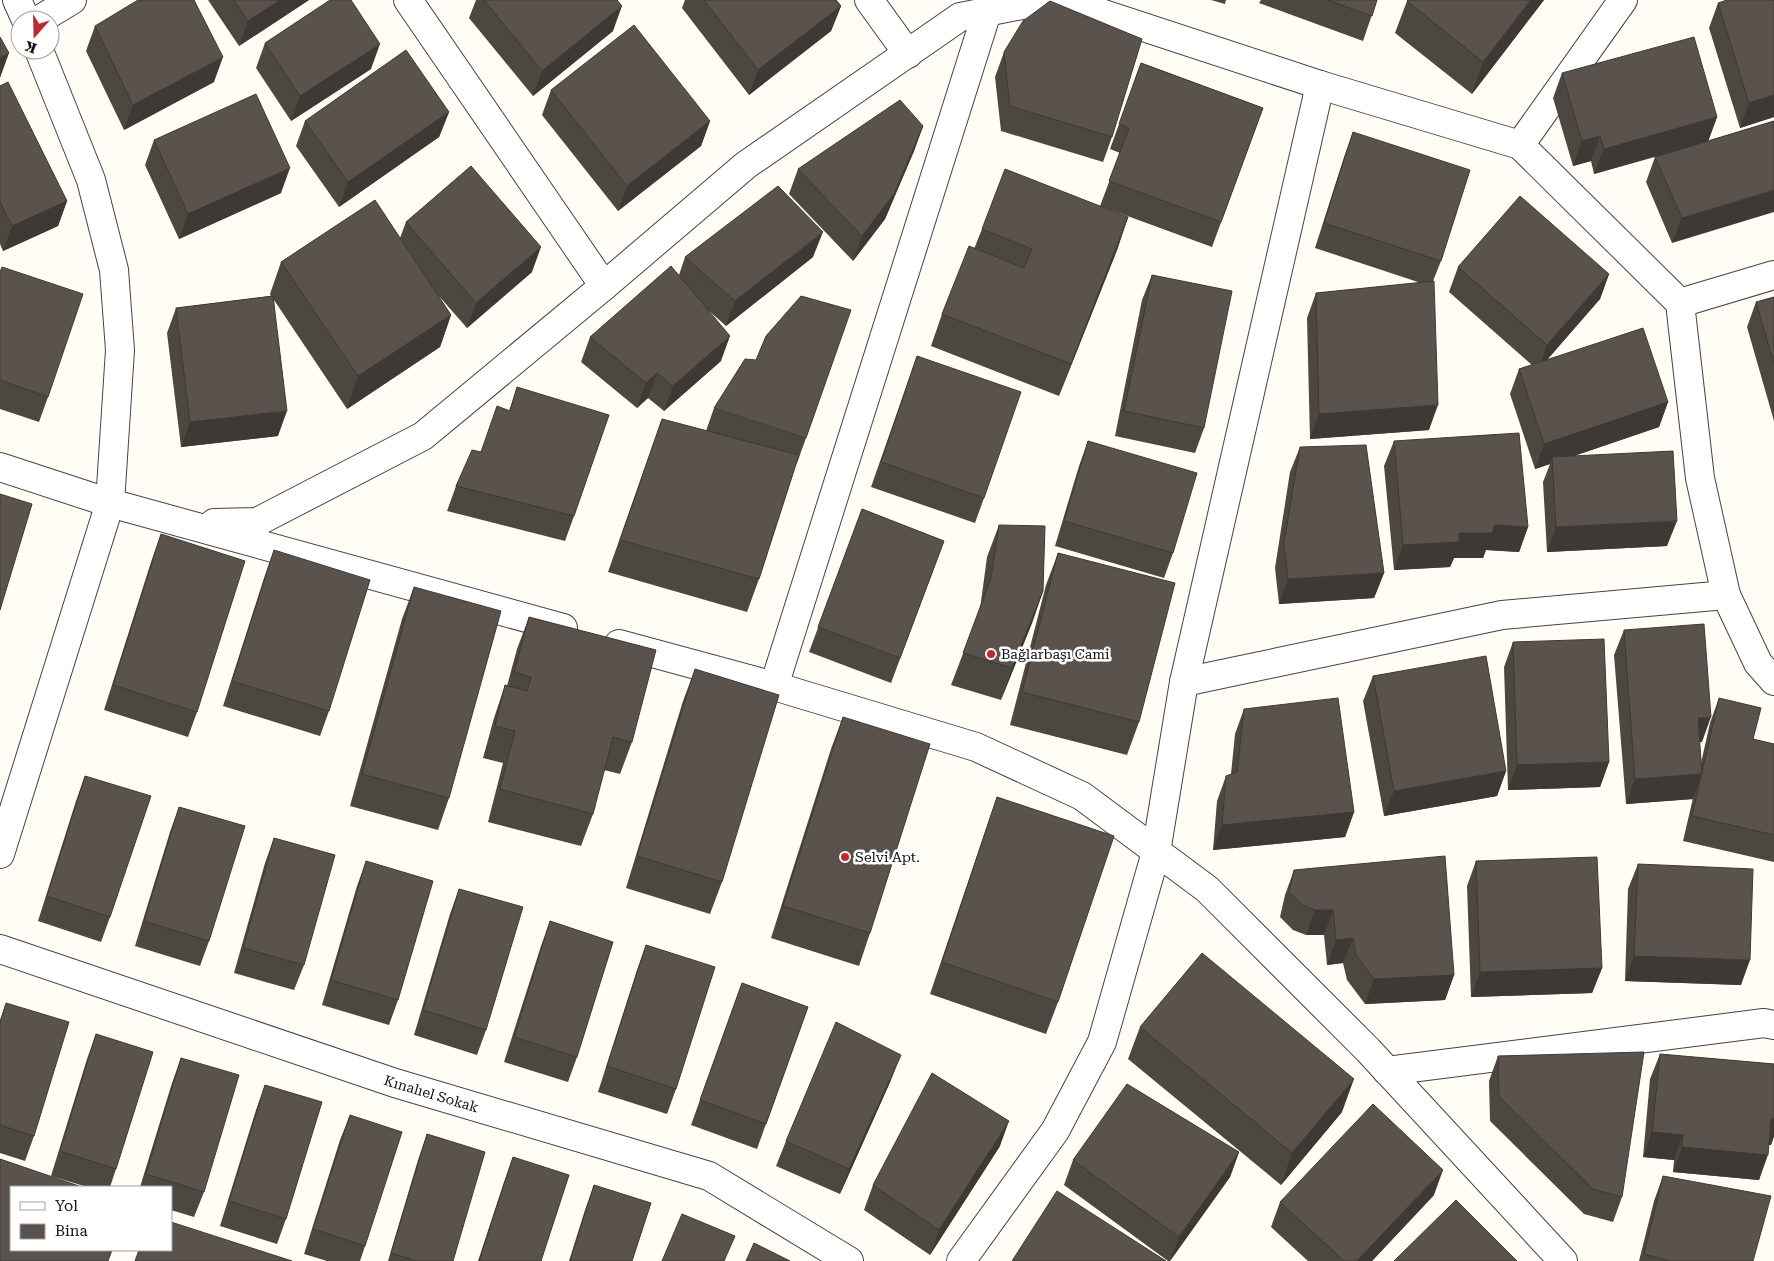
<svg xmlns="http://www.w3.org/2000/svg" width="1774" height="1261" viewBox="0 0 1774 1261" font-family="'Roboto Serif',serif">
<rect width="100%" height="100%" fill="#fffdf5"/>
<g fill="none" stroke-linecap="round" stroke-linejoin="round">
<defs>
<g id="street">
<path d="M17 0 26 20"/>
<path d="M408 0 604 286"/>
<path d="M869 0 908 54"/>
<path d="M1061 0 1320 85 1520 145 1680 303 1700 478 1726 595 1758 663 1774 681"/>
<path d="M39 20 72 0"/>
<path d="M1520 145 1623 0"/>
<path d="M1680 303 1774 275"/>
<path d="M0 467 110 503 563 628"/>
<path d="M214 523 257 522 423 436 604 286 746 165 960 17 1048 0"/>
<path d="M619 644 774 686 976 747 1082 796 1207 889 1368 1050 1563 1261"/>
<path d="M1184 682 1502 615 1726 595"/>
<path d="M774 686 987 12"/>
<path d="M0 854 110 503 120 350 114 270 91 180 39 50"/>
<path id="s1" d="M0 949 395 1083 709 1176 849 1261"/>
<path d="M1387 1071 1764 1023 1774 1025"/>
<path d="M961 1261 1055 1131 1102 1042 1156 852 1184 682 1320 85"/>
</g>
</defs>
<use href="#street" stroke="#444" stroke-width="30"/>
<use href="#street" stroke="#fff" stroke-width="28"/>
</g>
<path fill="#4d4742" d="M208 0H309L239 46Z
M476 0H617L613 31 533 96 469 18Z
M685 0H836L841 6 831 31 749 95 682 8Z
M1211 0H1226L1225 4Z
M1261 0H1377L1363 41 1259 3Z
M1544 0 1472 94 1395 33 1407 1Z
M1774 0V117L1740 128 1709 28 1718 3Z
M95 26 214 82 124 130 86 51Z
M265 43 371 69 291 121 256 68Z
M1004 52 1112 137 1103 162 1001 131 995 77Z
M1141 63 1263 108 1212 247 1100 206 1120 153 1110 149Z
M1562 73 1717 117 1708 141 1774 121 1672 243 1646 182 1655 157 1680 149 1594 174 1591 161 1573 166 1553 98Z
M0 86 67 201 58 226 3 251 0 244Z
M551 90 710 121 701 146 618 211 542 115Z
M449 112 439 137 339 207 296 146 305 121Z
M923 126 914 151 885 219 853 261 789 194 798 169Z
M1353 132 1441 261 1433 281 1429 430 1310 439 1307 318 1316 293 1421 283 1315 248 1344 157Z
M154 140 281 193 179 239 145 165Z
M1128 217 1117 250 1059 396 931 346 942 314 974 249 982 229Z
M406 222 532 272 467 328 438 295 451 315 440 347 347 409 274 300 278 436 181 447 167 333 176 308 271 296 270 294 281 262 400 238Z
M685 257H813L726 326 708 310 721 361 664 411 648 398 637 408 581 362 590 337 679 275Z
M1458 267 1609 274 1600 299 1547 360 1668 402 1659 427 1574 456 1667 546 1547 552 1543 482 1550 464 1535 469 1510 394 1519 369 1532 365 1449 292Z
M0 271 48 397 39 422 0 409Z
M1152 275 1204 428 1195 453 1115 436 1142 300Z
M1774 297V421L1747 327 1756 302Z
M917 356 984 498 975 523 871 487Z
M517 387 574 516 565 541 447 511 456 486 509 411Z
M714 408 806 438 797 463H796L759 579 747 612 608 572 662 419 706 431Z
M1088 441 1173 553 1164 578 1055 546 1079 466Z
M1394 441 1528 527 1519 552 1486 550 1483 558H1454L1450 567 1394 570 1384 466Z
M1300 447 1384 573 1374 598 1279 604 1275 568 1290 472Z
M862 509 944 541 891 683 809 652Z
M999 525 1043 591 1032 623 1001 700 951 685 980 609 987 557Z
M161 534 197 712 188 737 104 710 152 559Z
M274 550 329 711 320 736 223 706 265 575Z
M1058 553 1139 722 1127 755 1010 725 1046 585Z
M414 587 449 798 438 830 350 806 402 619Z
M529 617 632 742 620 774 604 770 593 814 581 846 488 822 503 763 483 758 494 718 505 685 507 686 517 649Z
M1624 630 1702 742H1699L1701 763 1710 723 1719 698 1753 739 1774 744V862L1683 841 1693 798V799L1626 804 1614 655Z
M1513 642 1609 762 1600 787 1508 790 1504 667Z
M695 669 722 882 710 914 626 888 683 701Z
M1373 676 1506 771 1497 796 1384 816 1363 701Z
M1244 709 1354 812 1345 837 1213 850 1217 801 1226 776 1231 774 1235 734Z
M843 717 870 933 859 966 771 938 831 749Z
M85 776 110 917 101 942 38 921 76 801Z
M997 797 1058 1002 1046 1034 930 994 986 829Z
M179 807 209 941 200 966 135 946 170 832Z
M274 838 304 965 294 990 234 973 265 863Z
M366 861 398 1000 389 1025 322 1005 357 886Z
M1476 861 1602 968 1592 993 1471 997 1467 886Z
M1638 864 1741 985 1625 981 1628 889Z
M1294 870 1454 975 1445 1000 1365 1004 1347 980 1343 963 1327 965 1324 935H1306L1293 930 1280 917 1285 895Z
M459 889 486 1030 477 1055 414 1035 450 914Z
M550 921 577 1057 568 1082 504 1062 541 946Z
M646 945 676 1089 667 1114 598 1092 637 970Z
M742 983 808 1007 757 1149 691 1125Z
M6 1003 34 1136 25 1161 0 1153V1020Z
M1140 1027 1342 1112 1281 1185 1128 1059Z
M96 1034 116 1169 110 1187H87L51 1176 87 1059Z
M1660 1054 1774 1064V1136L1771 1145H1769L1759 1180 1673 1172 1674 1160 1643 1157 1650 1079Z
M1498 1056 1622 1197 1613 1222 1584 1214 1490 1121 1489 1081Z
M181 1058 204 1192 194 1217 171 1210V1187H140L172 1083Z
M891 1080 840 1194 776 1166 786 1141Z
M265 1085 286 1219 277 1244 220 1226 256 1110Z
M350 1115 365 1246 360 1261H327L304 1254 340 1140Z
M427 1134 453 1261H388L418 1160Z
M1000 1146 930 1255 864 1210 873 1185Z
M1239 1152 1230 1177 1170 1261H1168L1064 1185 1073 1160Z
M513 1157 541 1261H478L504 1182Z
M1663 1176 1753 1261H1639L1654 1201Z
M594 1185 632 1261H569L585 1210Z
M1434 1195 1372 1261H1308L1271 1227 1280 1202Z"/>
<path fill="#3f3936" d="M280 0H309L239 46 248 21Z
M1531 0H1544L1472 94 1483 62Z
M622 6 613 31 533 96 542 71Z
M841 6 831 31 749 95 758 70Z
M380 44 371 69 291 121 300 96Z
M9 53 0 78V58Z
M223 57 214 82 124 130 133 105Z
M1774 95V117L1740 128 1749 103Z
M449 112 439 137 339 207 348 182Z
M1717 117 1708 142 1594 174 1604 149Z
M710 121 701 146 618 211 627 186Z
M923 126 914 151 885 219 853 261 862 236Z
M1600 136 1591 161 1573 166 1582 141Z
M290 168 281 193 179 239 188 214Z
M1774 190V212L1672 243 1682 218Z
M67 201 58 226 3 251 12 226Z
M1128 217 1117 250 1059 396 1071 364Z
M823 232 813 257 726 326 735 301Z
M541 247 532 272 467 328 476 303Z
M1609 274 1600 299 1538 370 1547 345Z
M451 315 440 347 347 409 358 376Z
M730 336 721 361 664 411 673 386Z
M657 373 648 398 637 408 646 383Z
M1668 402 1659 427 1553 463 1552 457 1550 464 1535 469 1544 444Z
M1438 405 1429 430 1310 439 1319 414Z
M287 411 278 436 181 447 190 422Z
M1677 521 1667 546 1547 552 1556 527Z
M1495 525 1528 527 1519 552 1486 550 1483 558H1454L1450 567 1394 570 1403 545 1459 533Z
M1384 573 1374 598 1279 604 1288 579Z
M1043 591 1032 623 1001 700 1012 668Z
M1711 717 1702 742 1689 743 1698 718Z
M1609 762 1600 787 1508 790 1517 765Z
M1506 771 1497 796 1384 816 1394 791Z
M1702 774 1693 799 1626 804 1635 779Z
M1354 812 1345 837 1213 850 1222 825Z
M1315 910H1333L1324 935H1306Z
M1353 938 1343 963 1327 965 1336 940Z
M1634 956 1750 960 1741 985 1625 981Z
M1602 968 1592 993 1471 997 1480 972Z
M1454 975 1445 1000 1365 1004 1374 979Z
M901 1055 891 1080 840 1194 849 1169Z
M1354 1079 1342 1112 1281 1185 1292 1153Z
M1771 1119H1774V1136L1771 1145 1762 1144Z
M1009 1121 1000 1146 930 1255 939 1230Z
M1652 1132 1683 1135 1674 1160 1643 1157Z
M1682 1147 1768 1155 1759 1180 1673 1172Z
M1239 1152 1230 1177 1170 1261 1179 1237Z
M1443 1170 1434 1195 1372 1261H1357Z"/>
<path fill="#5a524d" stroke="#3f3936" d="M138 0H194L223 57 133 105 95 26Z
M234 0H280L248 21Z
M330 0H351L380 44 300 96 265 43Z
M484 0H617L622 6 542 71Z
M704 0H836L841 6 758 70Z
M1328 0H1377L1372 16Z
M1408 0H1531L1483 62 1407 1Z
M1727 0H1774V95L1749 103 1718 3Z
M1050 1 1142 39 1112 137 1010 106 1004 52 1023 21Z
M634 25 710 121 627 186 551 90Z
M0 37 9 53 0 58Z
M1694 37 1717 117 1604 149 1600 136 1582 141 1562 73Z
M406 50 449 112 348 182 305 121Z
M1141 63 1263 108 1221 222 1109 181 1129 128 1119 124Z
M8 82 67 201 12 226 0 202V86Z
M256 94 290 168 188 214 154 140Z
M900 100 923 126 894 194 862 236 798 169Z
M1774 121V190L1682 218 1655 157Z
M1353 132 1470 170 1441 261 1324 223Z
M471 166 541 247 476 303 406 222Z
M1005 169 1128 217 1071 364 942 314 969 246 1024 268 1032 249 982 229Z
M778 186 823 232 735 301 685 257Z
M1520 196 1609 274 1547 345 1458 267Z
M375 200 451 315 358 376 281 262Z
M671 266 730 336 673 386 657 373 646 383 590 337Z
M2 267 83 294 48 397 0 380V272Z
M1152 275 1232 291 1204 428 1124 411Z
M1434 281 1438 405 1319 414 1316 293Z
M273 296 287 411 190 422 176 308Z
M801 296 851 310 806 438 714 408 745 359 756 360 766 336Z
M1774 297V364L1756 302Z
M1643 328 1668 402 1544 444 1519 369Z
M917 356 1021 392 984 498 881 462Z
M517 387 609 415 574 516 456 486 472 450 481 452 497 406 510 411Z
M662 419 799 455 759 579 620 540Z
M1519 433 1528 527 1495 525 1492 533H1459V542L1403 545 1394 441Z
M1088 441 1197 473 1173 553 1064 521Z
M1366 445 1384 573 1288 579 1284 543 1300 447Z
M1673 451 1677 521 1556 527 1552 457Z
M0 494 32 504 0 610Z
M862 509 944 541 900 658 818 627Z
M999 525 1045 526 1043 591 1012 668 963 653 991 578Z
M161 534 245 561 197 712 113 685Z
M274 550 370 580 329 711 232 681Z
M1058 553 1175 583 1139 722 1022 692Z
M414 587 501 611 449 798 362 774Z
M529 617 656 650 632 742 613 737 593 814 500 789 515 731 495 726 505 685 527 691 531 677 514 672Z
M1704 624 1711 717 1698 718 1702 774 1635 779 1624 630Z
M1604 639 1609 762 1517 765 1513 642Z
M1486 656 1506 771 1394 791 1373 676Z
M695 669 779 695 722 882 637 856Z
M1338 698 1354 812 1222 825 1226 776 1237 772 1244 709Z
M1719 698 1761 708 1753 739 1774 744V835L1692 816Z
M843 717 930 744 870 933 783 906Z
M85 776 151 796 110 917 47 896Z
M997 797 1114 836 1058 1002 942 962Z
M179 807 245 826 209 941 144 921Z
M274 838 335 855 304 965 243 948Z
M1445 856 1454 975 1374 979 1356 955 1353 938 1336 940 1333 910H1315L1302 905 1289 892 1294 870Z
M1597 857 1602 968 1480 972 1476 861Z
M366 861 433 881 398 1000 331 980Z
M1638 864 1753 869 1750 960 1634 956Z
M459 889 523 907 486 1030 423 1010Z
M550 921 613 942 577 1057 514 1037Z
M646 945 715 967 676 1089 607 1066Z
M1202 953 1354 1079 1292 1153 1140 1027Z
M742 983 808 1007 766 1124 700 1100Z
M6 1003 69 1022 34 1136 0 1125V1023Z
M836 1022 901 1055 849 1169 786 1141Z
M96 1034 153 1052 116 1169 60 1151Z
M1644 1052 1622 1197 1593 1189 1499 1096 1498 1056Z
M1660 1054 1774 1064V1119H1771L1768 1155 1682 1147 1683 1135 1652 1132Z
M181 1058 239 1075 204 1192 146 1174Z
M932 1073 1009 1121 939 1230 873 1185Z
M1127 1084 1239 1152 1179 1237 1073 1160Z
M265 1085 322 1102 286 1219 229 1201Z
M1373 1104 1443 1170 1357 1261H1344L1280 1202Z
M350 1115 402 1132 365 1246 313 1229Z
M427 1134 485 1152 453 1261H417L391 1253Z
M513 1157 569 1175 541 1261H479Z
M0 1159 82 1187H11V1250H112L108 1261H0Z
M1663 1176 1771 1196 1753 1261H1670L1644 1254Z
M594 1185 651 1203 632 1261H570Z
M1057 1191 1166 1261H1012Z
M1456 1200 1517 1261H1394Z
M682 1214 735 1236 724 1261H662Z
M171 1222 292 1261H135L139 1250H171Z
M754 1243 790 1261H746Z"/>
<g fill="#c4262e" stroke="#fff" stroke-width="2">
<circle cx="991" cy="654" r="5"/>
<circle cx="845" cy="857" r="5"/>
</g>
<g text-anchor="middle" dominant-baseline="central" stroke-width="5" stroke-linejoin="round" paint-order="stroke">
<g font-size="14" fill="#111" stroke="#fff" text-anchor="start">
<text x="1001" y="654">Bağlarbaşı Cami</text>
<text x="855" y="857">Selvi Apt.</text>
</g>
<g font-size="14" fill="#111" stroke="#fff">
<text stroke="none"><textPath href="#s1" startOffset="455">Kınalıel Sokak</textPath></text>
</g>
</g>
<rect x="10" y="1186" width="162" height="65" fill="#ffffff" stroke="#a0a0a0"/>
<rect x="20" y="1202" width="25" height="8" fill="#ffffff" stroke="#a0a0a0"/>
<text x="55" y="1211" font-size="15" fill="#111111">Yol</text>
<rect x="20" y="1224" width="25" height="15" fill="#5a524d" stroke="#a0a0a0"/>
<text x="55" y="1236" font-size="15" fill="#111111">Bina</text>
<g transform="translate(35 35) rotate(200)"><circle r="24" fill="#ffffff" stroke="#a0a0a0"/>
<path d="M0-4L9 19L0 12L-9 19Z" fill="#c4262e"/>
<text y="-8" font-size="14" font-weight="bold" text-anchor="middle" fill="#111111">K</text>
</g>
</svg>
